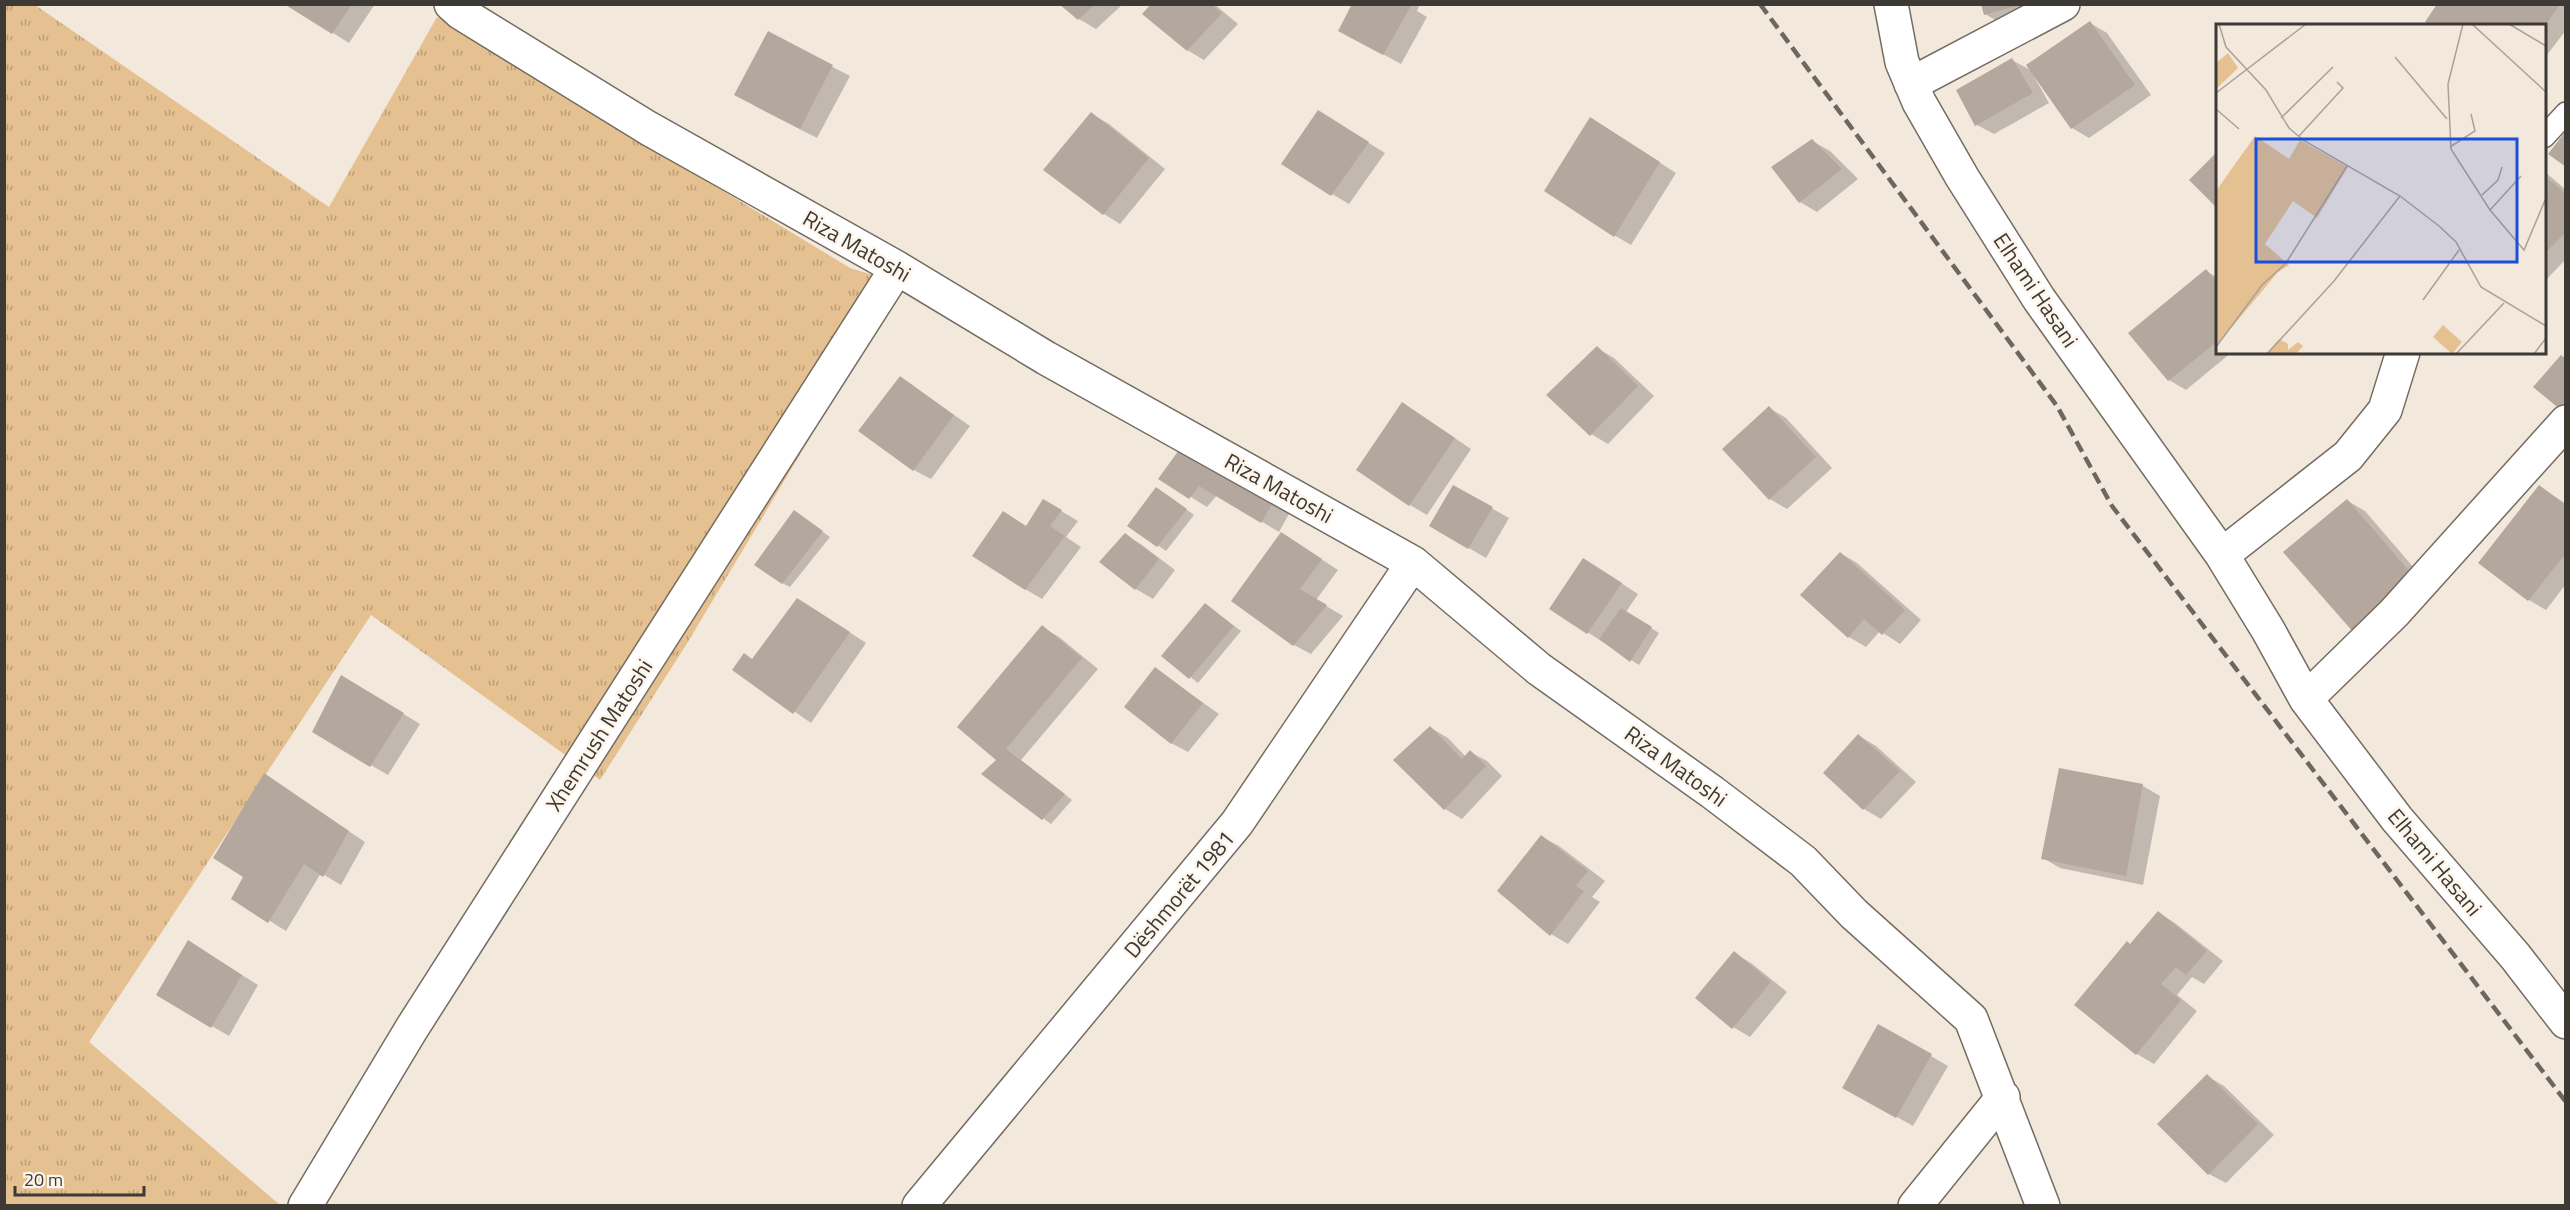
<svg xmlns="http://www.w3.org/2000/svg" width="2570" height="1210" viewBox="0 0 2570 1210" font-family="'Titillium Web',sans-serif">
<defs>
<pattern id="grass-tufts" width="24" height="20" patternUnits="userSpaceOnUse" patternTransform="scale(1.5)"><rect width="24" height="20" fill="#e5c090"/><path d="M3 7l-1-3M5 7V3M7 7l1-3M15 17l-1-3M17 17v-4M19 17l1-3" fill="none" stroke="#bb9d76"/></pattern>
</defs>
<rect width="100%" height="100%" fill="#f2e8dc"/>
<path fill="url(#grass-tufts)" d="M5 5H35L329 207 437 17 850 268 902 284 686 645 600 780 371 615 89 1042 280 1205 5 1206Z"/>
<path fill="#0003" d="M287 4H375L349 43Z
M1062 4H1123L1096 29 1079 19Z
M1153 4H1214L1238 24 1204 60 1187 50Z
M1354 4H1420L1417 11 1427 17 1401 64 1357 40Z
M1983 4H2073L2002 24 1985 14Z
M2439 4H2563L2566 7V30L2544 59V26Z
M2090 23 2107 33 2151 95 2089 138 2072 128 2036 77 2035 78 2049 103 1994 134 1977 125 2012 60 2032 71Z
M768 33 850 76 817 138 753 105Z
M1092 114 1109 124 1165 169 1120 224 1104 214Z
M1335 122 1385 153 1349 204 1332 194Z
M1607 129 1676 173 1631 245 1614 235Z
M1812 141 1830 151 1858 179 1817 212 1800 202Z
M2544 171 2566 190V259L2544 282Z
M2206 271 2218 278V352H2232L2186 390 2169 380 2130 333Z
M1597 348 1614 358 1654 396 1608 444 1591 434Z
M901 378 970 426 931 479 914 470Z
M1769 408 1786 418 1832 468 1787 509 1770 499 1724 449Z
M1419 414 1471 449 1427 515 1410 505Z
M1185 445 1291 510 1279 532 1217 495 1207 507 1160 478Z
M2539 486 2566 504V584L2546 610 2529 600 2480 563Z
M1454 487 1509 518 1486 558 1431 526Z
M1164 493 1194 515 1166 551 1129 525Z
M1044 501 1078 521 1066 537 1081 547 1042 599 1025 589 1027 527Z
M2348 501 2365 511 2432 589 2372 642Z
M795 512 830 537 790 587 782 583Z
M1125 535 1142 545 1175 570 1153 599 1136 589Z
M1298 544 1338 570 1316 600 1343 616 1311 654 1294 645Z
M1840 553 1857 563 1921 620 1900 644 1880 631 1866 647 1849 637Z
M1601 570 1638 594 1626 612 1659 633 1639 665 1551 609Z
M1206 605 1241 631 1198 683 1164 656Z
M814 609 866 643 811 723 734 670 753 660Z
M1042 627 1059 637 1098 669 1021 760 1072 800 1051 824 983 774 998 759Z
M1155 669 1219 714 1188 752 1171 743Z
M359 687 420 724 388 775 314 732Z
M1431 728 1448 738 1466 757 1470 752 1487 761 1502 776 1462 819 1445 809Z
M1859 736 1876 746 1916 782 1881 819 1864 809 1825 773Z
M2061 769 2143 786 2160 796 2143 885 2060 868 2043 858Z
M264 775 365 842 341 885 321 873 286 931 233 898 245 877Z
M1542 837 1559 846 1605 881 1592 897 1600 902 1568 944 1551 934Z
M2159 913 2175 923 2223 961 2204 984 2192 977 2177 995 2197 1011 2154 1064 2137 1054 2131 946Z
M205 952 258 985 229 1036 158 995Z
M1734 953 1751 963 1787 992 1750 1037 1733 1027Z
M1879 1026 1948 1066 1913 1126 1844 1087Z
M2207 1076 2224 1086 2274 1135 2226 1183 2209 1174Z"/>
<path fill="#b4a89e" d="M284 4H352L332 34Z
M1059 4H1095L1078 20Z
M1151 4H1211L1222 13 1187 51 1142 14Z
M1352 4 1411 6 1383 55 1338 31Z
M1981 4H2019V5L1984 15Z
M2437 4H2560L2545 26H2430L2425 22Z
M2090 21 2135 85 2071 129 2026 65Z
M768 31 833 65 800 129 734 95Z
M2012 58 2033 93 1975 126 1956 90Z
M1318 110 1369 142 1331 196 1281 164Z
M1091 112 1149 158 1103 215 1043 170Z
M1590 117 1660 162 1614 237 1544 191Z
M2566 131V167L2548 154Z
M1812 139 1842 169 1799 203 1771 167Z
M2218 151V209L2189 180Z
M2544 175 2566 194V232L2544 254Z
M2206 269 2218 283V341L2168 381 2128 333Z
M1597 346 1638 386 1590 436 1546 395Z
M2561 355 2566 359V405L2561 410 2533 387Z
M900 376 954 415 913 471 858 431Z
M1402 402 1455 438 1409 506 1356 470Z
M1769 406 1816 457 1769 500 1722 449Z
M1184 443 1275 499 1261 523 1199 486 1189 499 1158 479Z
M1453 485 1493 507 1468 549 1429 526Z
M2539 485 2566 505V553L2528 601 2478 563Z
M1156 487 1187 509 1157 547 1127 526Z
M1043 499 1062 510 1050 526 1065 536 1025 590 972 556 1003 511 1026 526Z
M2347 499 2416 579 2354 633 2283 552Z
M794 510 823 531 782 584 754 565Z
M1281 532 1322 559 1300 589 1327 605 1293 646 1231 601Z
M1125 533 1159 559 1135 590 1099 562Z
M1840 552 1905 610 1882 635 1864 619 1848 638 1800 595Z
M1583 558 1622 583 1587 634 1549 609Z
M797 598 850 632 793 714 732 670 744 653 752 659Z
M1205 603 1234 626 1189 679 1161 656Z
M1621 608 1652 627 1630 662 1599 639Z
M1042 625 1082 658 1006 749 1065 794 1042 820 981 774 996 760 957 727Z
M1155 667 1203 703 1171 744 1124 707Z
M341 675 404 713 370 767 312 732Z
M1430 726 1462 759 1470 750 1486 766 1444 810 1393 760Z
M1858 734 1900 771 1863 810 1823 773Z
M2059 768 2143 784 2126 876 2041 859Z
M264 773 349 831 323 877 304 864 268 923 231 899 243 877 213 858Z
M1541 835 1588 871 1576 886 1584 891 1550 936 1497 891Z
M2158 911 2207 951 2186 975 2176 967 2161 984 2181 1000 2136 1055 2074 1005 2127 941 2130 944Z
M188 940 242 975 211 1028 156 995Z
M1734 951 1771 982 1732 1029 1695 998Z
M1878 1024 1932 1054 1896 1118 1842 1088Z
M2207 1074 2258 1124 2208 1175 2157 1124Z"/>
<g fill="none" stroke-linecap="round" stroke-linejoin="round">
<defs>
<path id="lane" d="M2544 137 2566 113"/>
<path id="street" d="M451 4 461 13 648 128 897 268 1046 358 1413 563 1539 669 1712 792 1803 861 1854 914 1971 1019 2043 1206
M1891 4 1902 62 1919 102 1962 177 2039 299 2222 555 2268 630 2306 699 2397 819 2515 956 2566 1022
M1911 84 2063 4
M2222 555 2348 456 2385 410 2403 352
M2306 699 2394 613 2566 422
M305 1206 412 1028 897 268
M919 1206 1237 823 1413 563
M1915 1206 2003 1097"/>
</defs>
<use href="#lane" stroke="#756c61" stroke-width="24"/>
<use href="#street" stroke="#756c61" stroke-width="36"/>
<use href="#lane" stroke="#fff" stroke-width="21"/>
<use href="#street" stroke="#fff" stroke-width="33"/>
<path stroke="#6d6761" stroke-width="4.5" stroke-dasharray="12 6" stroke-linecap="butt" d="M1760 4 2057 406 2112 506 2566 1102"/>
</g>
<g text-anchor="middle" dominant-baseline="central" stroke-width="5" stroke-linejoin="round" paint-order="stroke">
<g font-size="22" fill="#3d3935" stroke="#fef6ec">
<text transform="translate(857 246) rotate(30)">Riza Matoshi</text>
<text transform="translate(2036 290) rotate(56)">Elhami Hasani</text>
<text transform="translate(1279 488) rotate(29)">Riza Matoshi</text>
<text transform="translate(599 735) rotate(-57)">Xhemrush Matoshi</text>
<text transform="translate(1676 766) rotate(36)">Riza Matoshi</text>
<text transform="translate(2435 862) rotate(50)">Elhami Hasani</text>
<text transform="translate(1179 894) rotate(-50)">Dëshmorët 1981</text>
</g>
</g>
<g transform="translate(2216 24)">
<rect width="330" height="330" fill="#f2e8dc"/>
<path d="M12 29 22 44 0 65V39ZM39 112 73 135 84 116 132 143 101 194 77 177 49 220 73 241 62 248 0 322V167ZM63 315 72 320V326L82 318 87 322 80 330H50Z" fill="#e5c090"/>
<path d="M227 301 246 318 236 330 217 313Z" fill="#e5c090"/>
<path fill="none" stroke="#aaa299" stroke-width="1.5" d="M3 0 10 23 50 66 73 104 87 116 184 172 223 202 240 218 265 263 330 302M247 0 232 60 235 125 274 186 308 226 330 174M256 0 330 68M293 0 330 22M179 33 231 95M0 69 90 0M0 85 23 105M65 94 117 43M83 112 127 64 121 58M234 123 259 107 255 90M266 171 282 156 286 143M274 186 305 152M207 276 243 226M0 323 46 261 70 239 131 142M51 330 118 257 184 172M240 330 288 279M318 330 330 314"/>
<path fill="#1d4ed8" fill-opacity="0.15" stroke="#1d4ed8" stroke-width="3" d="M40 115H301V238H40Z"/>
<rect width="330" height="330" fill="none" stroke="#3d3935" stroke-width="3"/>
</g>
<rect width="2570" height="1210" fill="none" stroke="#3d3935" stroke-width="12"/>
<path d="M15 1186v9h129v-9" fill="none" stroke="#3d3935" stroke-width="3"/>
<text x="24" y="1186" font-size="18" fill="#3d3935" stroke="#fef6ec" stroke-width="4.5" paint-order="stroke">20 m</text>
</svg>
